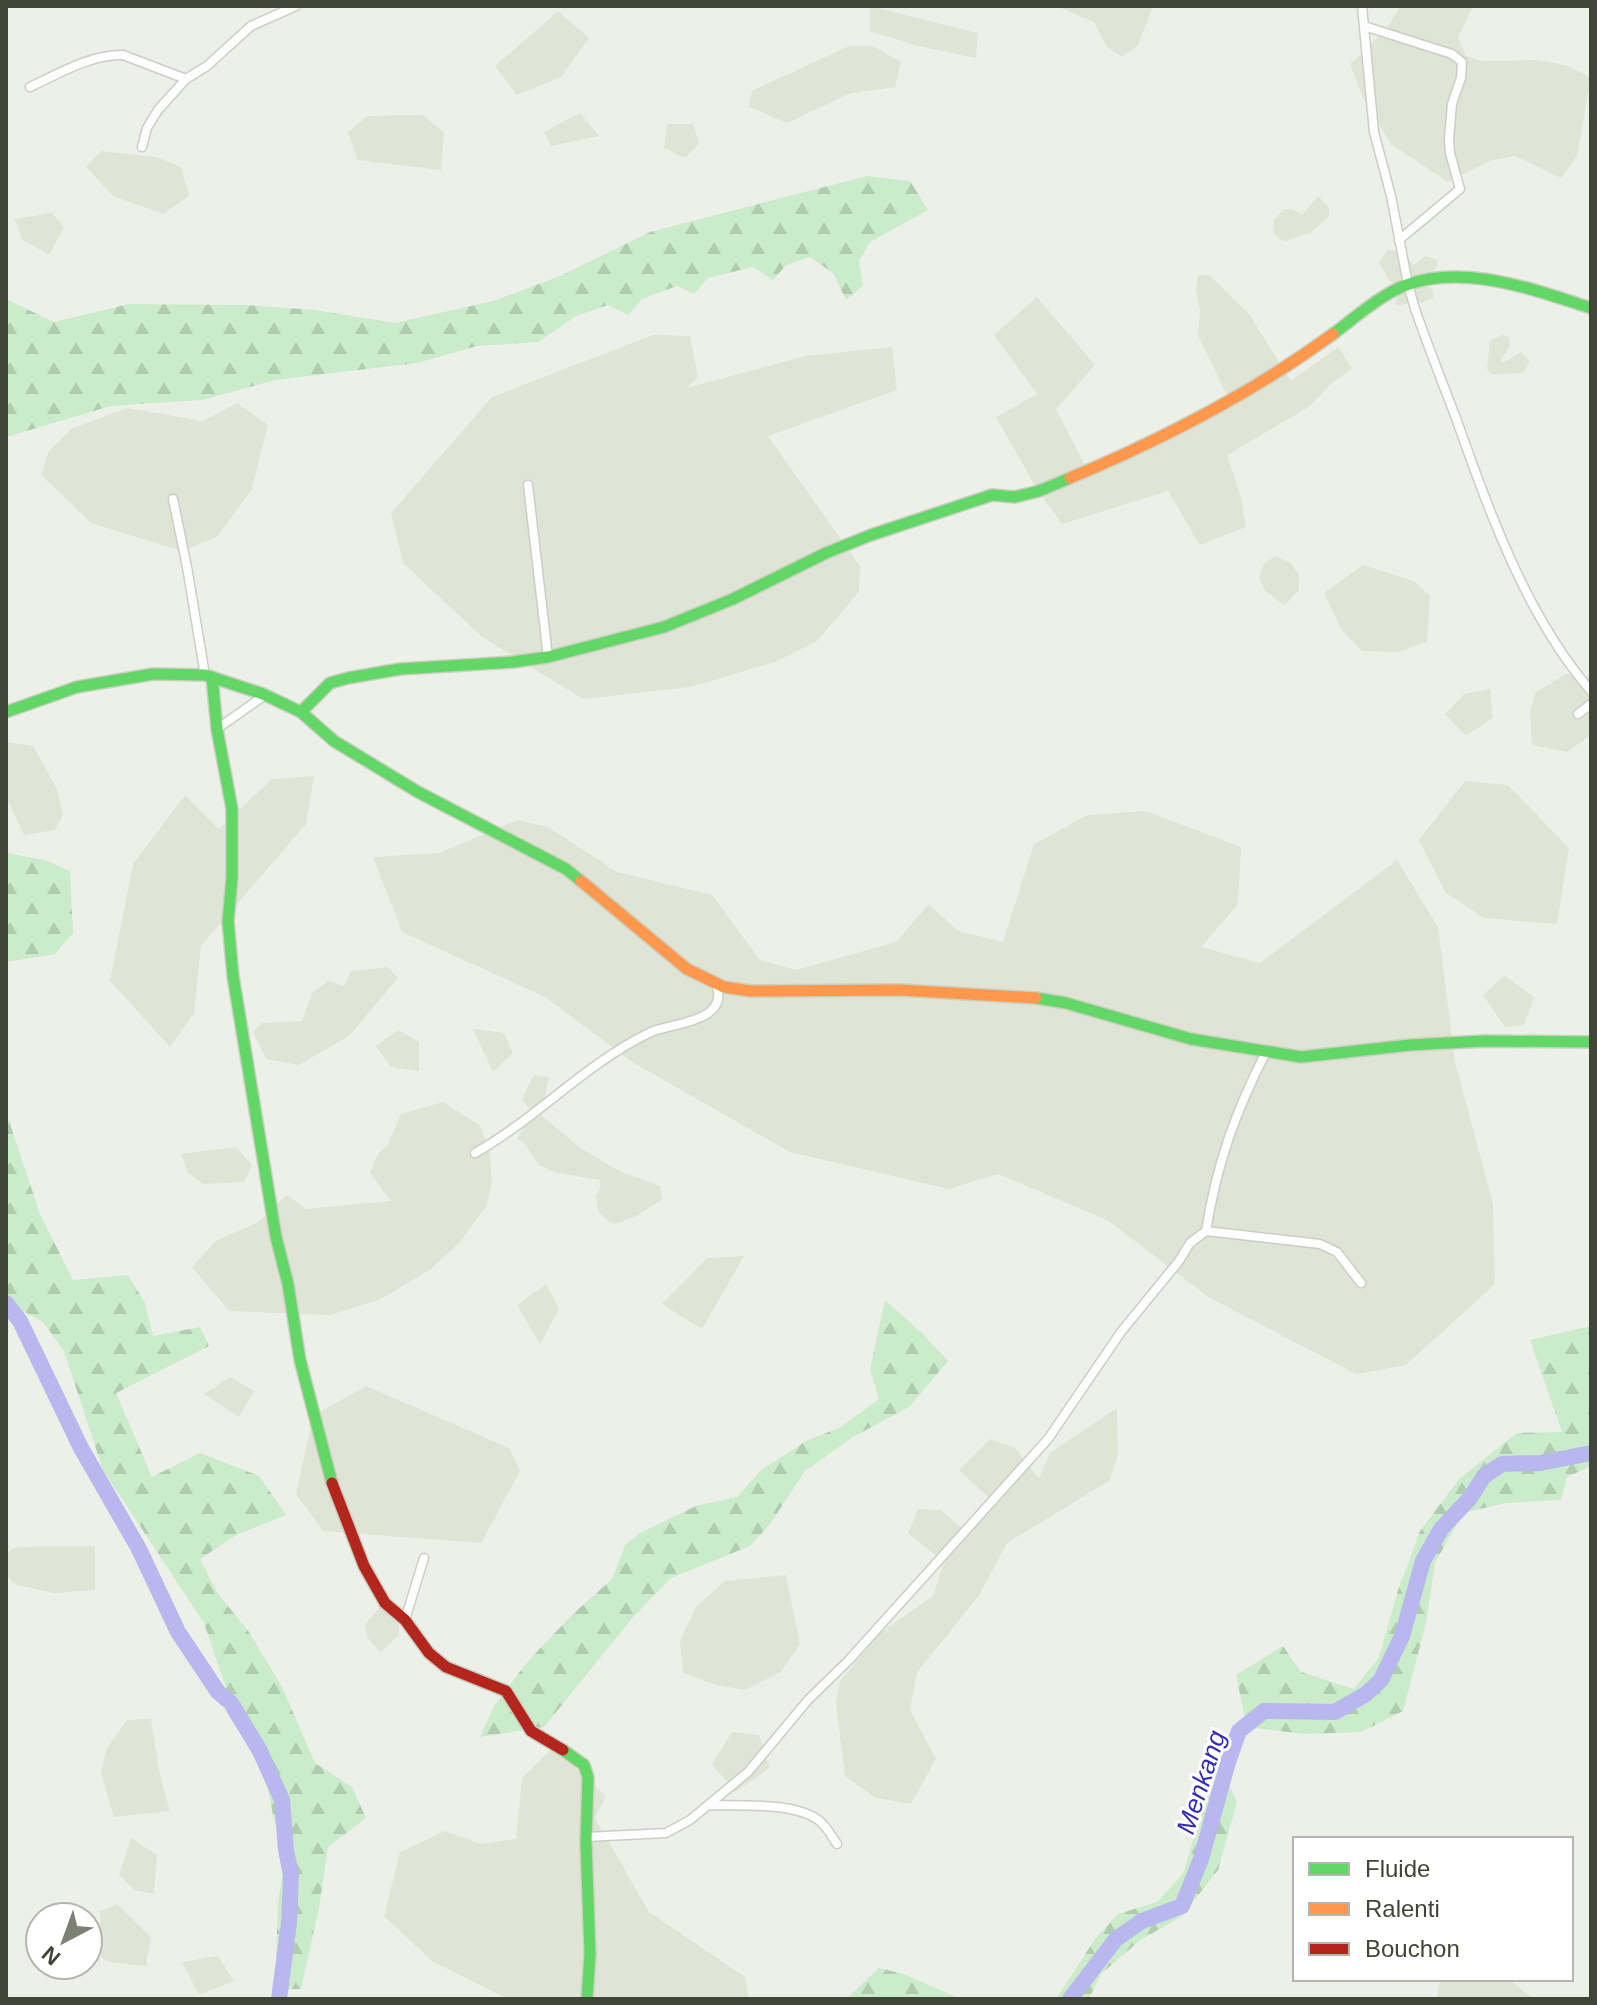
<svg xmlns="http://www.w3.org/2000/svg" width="1597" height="2005" viewBox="0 0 1597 2005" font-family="Helvetica,sans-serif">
<defs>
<pattern id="forest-firs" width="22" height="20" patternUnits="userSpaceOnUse" patternTransform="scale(2)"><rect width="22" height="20" fill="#caecca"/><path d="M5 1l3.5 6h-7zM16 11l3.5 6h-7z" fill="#afccae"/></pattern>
</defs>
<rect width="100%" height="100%" fill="#edf0e8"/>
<path fill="#dfe4d5" d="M870 6 978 33 976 58 914 45 870 31Z
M1056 6H1153L1138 45 1122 57 1107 47 1094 22Z
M1401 6H1473L1458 38 1466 56 1482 61 1538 60 1569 66 1591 78 1577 156 1561 178 1515 156 1489 161 1448 182 1391 144 1363 98 1350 64 1387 28Z
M558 11 589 38 561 77 517 95 495 66Z
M849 46H873L901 62 895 87 851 93 787 123 749 107 752 91Z
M580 113 599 136 551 146 544 132Z
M423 115 444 133 441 170 358 160 348 133 367 116Z
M667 124H693L699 144 685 158 664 148Z
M101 151 156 157 181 167 189 196 163 214 113 196 86 167Z
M1318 196 1329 207V217L1310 233 1286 241 1279 239 1274 233 1273 220 1284 209H1292L1302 215Z
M52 213 64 227 49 255 23 240 14 219Z
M1388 250 1404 252 1413 265 1426 256 1437 260 1438 264 1434 270 1415 279 1417 286 1430 287 1434 294 1433 298 1422 303 1416 301 1397 306 1395 303 1399 293 1397 286 1388 279 1379 262Z
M1198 275H1209L1249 314 1291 381 1338 347 1352 368 1329 386 1309 407 1227 455 1241 497 1246 527 1200 545 1168 491 1062 524 1038 491 996 417 1037 394 994 335 1037 297 1095 365 1056 409 1090 475 1231 404 1198 335 1200 311 1196 289Z
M1503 334 1509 338 1510 346 1501 360 1503 363 1521 352 1530 362 1523 373 1492 375 1487 369 1490 341Z
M653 335 690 336 698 377 687 388 806 356 892 347 897 390 768 436 860 566 859 592 817 641 775 662 690 687 583 699 481 636 403 563 391 513 492 397Z
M237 403 268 425 252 489 217 537 182 551 91 523 41 475 49 451 71 429 127 408 203 421Z
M1275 556 1289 562 1299 574V590L1288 602 1283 604 1265 591 1259 578 1264 564Z
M1363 565 1414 581 1430 596 1427 642 1397 652 1362 651 1342 631 1324 593Z
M1566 674 1591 676V735L1567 752 1532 745 1530 712 1536 692Z
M1490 689 1493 718 1466 736 1445 714 1464 694Z
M6 742 33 746 57 789 63 815 55 830 24 835 6 796Z
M314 776 306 824 201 946 194 1013 170 1047 110 981 133 864 185 795 219 829 272 779Z
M1465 781 1508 785 1569 848 1557 924 1484 918 1446 893 1419 840Z
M1146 811 1241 847 1238 904 1201 947 1260 963 1397 860 1438 927 1455 1062 1493 1204 1495 1284 1406 1365 1356 1374 1208 1297 1109 1221 998 1174 949 1189 790 1152 634 1063 545 997 402 932 373 857 439 853 518 820 548 827 617 872 712 895 760 960 796 970 896 942 929 904 958 931 1003 942 1034 844 1088 815Z
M388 967 398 978 349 1036 299 1065 266 1059 253 1032 262 1023 302 1021 312 993 328 981 344 986 351 971Z
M1504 975 1534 997 1524 1025 1505 1027 1483 995Z
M473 1029 504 1033 513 1053 493 1072Z
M398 1030 419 1042V1071L391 1067 376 1046Z
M534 1075 549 1077 541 1115 579 1147 621 1172 660 1186 663 1199 636 1216 616 1224 610 1223 598 1211 596 1196 600 1189V1180L553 1172 539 1165 525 1144 517 1139 532 1112 522 1099Z
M443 1102 479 1125 489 1147 492 1181 487 1205 460 1242 431 1269 379 1300 330 1315 229 1311 192 1267 217 1240 257 1223 287 1195 306 1209 391 1201 370 1173 378 1154 388 1145 401 1114Z
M236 1147 252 1165 244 1182 204 1184 188 1173 181 1154Z
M744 1256 702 1329 662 1304 707 1258Z
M546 1284 559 1309 540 1344 517 1305Z
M230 1377 254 1391 239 1417 204 1394Z
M366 1386 509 1448 520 1471 481 1543 323 1531 296 1494 313 1416Z
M1117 1408 1118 1455 1109 1481 1007 1543 978 1597 917 1672 910 1710 936 1759 911 1804 876 1798 845 1776 836 1703 840 1681 880 1633 933 1596 944 1562 908 1533 918 1509 941 1510 968 1534 986 1515 987 1496 959 1470 990 1439 1015 1448 1039 1478 1050 1453Z
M43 1546H95V1590L53 1593 14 1584 6 1574V1554L14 1548Z
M786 1575 800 1644 781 1672 745 1690 716 1685 683 1673 680 1641 696 1607 725 1581Z
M380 1607 399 1623V1635L381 1652 367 1637 365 1624Z
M151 1719 160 1775 170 1811 114 1817 101 1773 106 1750 127 1720Z
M732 1732 759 1735 770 1768 735 1792 712 1764Z
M553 1747 606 1796 595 1818 649 1912 745 1977 749 1999H509L433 1962 384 1916 400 1852 445 1831 481 1844 516 1839 522 1778Z
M131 1838 157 1855 154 1894 134 1890 119 1875Z
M117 1904 151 1937 146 1966 109 1962 101 1957 100 1911Z
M218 1956 234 1981 199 1995 182 1962Z
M1440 1979H1509L1533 1999H1437Z"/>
<path fill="url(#forest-firs)" d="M867 176 910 181 928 210 870 242 859 261 863 286 846 300 833 273 810 257 786 265 773 280 753 267 708 278 694 294 677 286 642 299 628 315 608 305 576 316 538 342 477 346 417 363 275 380 202 400 111 406 6 437V299L54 322 129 304 247 305 315 310 395 323 493 301 560 276 650 232Z
M6 853 45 860 70 871 73 933 55 954 6 962Z
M6 1112 40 1214 73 1280 128 1275 145 1303 153 1336 200 1327 209 1346 116 1393 152 1477 200 1453 259 1476 286 1515 236 1535 200 1559 218 1594 249 1632 282 1687 315 1763 352 1787 366 1818 328 1847 319 1908 301 1989H275L278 1904 286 1850 274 1820 260 1751 231 1703 204 1623 103 1470 64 1351 43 1322 6 1302Z
M885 1300 922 1333 948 1361 909 1407 853 1437 805 1471 770 1524 750 1546 671 1578 634 1616 544 1727 480 1737 494 1706 528 1661 573 1614 612 1579 625 1545 640 1533 696 1506 737 1497 761 1470 808 1440 839 1428 879 1399 870 1369Z
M1591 1326V1466L1567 1477 1561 1500 1506 1503 1463 1513 1435 1563 1426 1623 1403 1711 1361 1732 1304 1734 1247 1727 1236 1675 1283 1646 1301 1672 1354 1689 1379 1657 1398 1590 1420 1531 1460 1478 1517 1433 1562 1432 1530 1340Z
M1225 1777 1237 1802 1218 1870 1182 1916 1139 1941 1101 1974 1089 1999H1056L1095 1939 1118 1914 1157 1902 1183 1874 1209 1787Z
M879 1968 904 1974 960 1999H846Z"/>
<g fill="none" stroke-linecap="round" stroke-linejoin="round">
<path stroke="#b8b8ee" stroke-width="16" d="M6 1303 20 1321 81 1448 139 1549 178 1632 218 1692 231 1703 260 1751 282 1800 286 1850 291 1875 289 1923 279 1999
M1070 1999 1116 1939 1142 1921 1182 1906 1201 1859 1228 1762 1239 1731 1264 1711 1335 1712 1366 1694 1381 1680 1402 1636 1423 1561 1441 1529 1470 1498 1484 1476 1502 1464 1540 1463 1591 1453"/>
<defs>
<path id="street" d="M1362 6 1374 132 1391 196 1408 284 1415 309C1428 346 1442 382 1456 418 1489 511 1526 616 1591 691
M1364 26 1452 54 1462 62 1461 78 1452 104 1449 139 1450 153 1460 189 1399 240
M30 87C58 74 91 54 123 55L186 79
M142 147 147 128 158 110 186 79 207 66 251 26 296 6
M528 485 548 657
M173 499 187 567 205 675
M1578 714 1591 704
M217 729 265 695 269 697
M475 1153C537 1118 585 1064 649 1033 669 1023 728 1023 717 987
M1206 1231 1320 1244 1337 1252 1361 1283
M405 1620 424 1558
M709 1805C739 1806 792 1802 817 1819 826 1825 831 1835 837 1844
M586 1837 666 1833 690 1820 748 1772 808 1700 849 1660 1048 1439 1121 1332 1179 1261 1190 1243 1206 1231C1217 1163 1235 1113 1266 1052"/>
<path id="fast" d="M1333 334C1352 320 1372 302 1393 291 1453 259 1532 289 1591 308
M212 677 217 729 232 809V878L228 921 233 976 276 1237 288 1284 300 1360 332 1483
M6 712 77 687 153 674 205 675 263 694 301 712 334 741 418 792 566 869 581 881
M301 712 330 683 348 678 400 669 513 662 548 657 664 627 733 599 826 553 871 535 992 495 1015 497 1039 491 1070 478
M1036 998 1066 1003 1191 1039 1301 1057 1410 1045 1485 1041 1591 1042
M563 1750 584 1765 588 1777 586 1842 590 1954 587 1999"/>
<path id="slow" d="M1070 478C1163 439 1251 394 1333 334
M581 881 687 969 724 987 750 991 900 990 1036 998"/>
<path id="jam" d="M332 1483 364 1566 385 1603 405 1620 429 1653 446 1667 506 1691 531 1731 563 1750"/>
</defs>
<use href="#street" stroke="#cbcec6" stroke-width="11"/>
<use href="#fast" stroke="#cbd0c1" stroke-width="14"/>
<use href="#slow" stroke="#cbd0c1" stroke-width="14"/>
<use href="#jam" stroke="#cbd0c1" stroke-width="14"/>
<use href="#street" stroke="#fcfdfc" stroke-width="8"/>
<use href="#fast" stroke="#63d668" stroke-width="11"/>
<use href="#slow" stroke="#ff974d" stroke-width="11"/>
<use href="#jam" stroke="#b3261e" stroke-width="11"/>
</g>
<g text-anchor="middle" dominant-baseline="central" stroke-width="6" stroke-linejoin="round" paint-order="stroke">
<g font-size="26" font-style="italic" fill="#332db2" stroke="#fff">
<text transform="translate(1201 1782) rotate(-72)">Menkang</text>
</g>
</g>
<rect width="1597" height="2005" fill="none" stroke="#414535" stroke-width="16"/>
<rect x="1293" y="1837" width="280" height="144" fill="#ffffff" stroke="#b3b5ae" stroke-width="2"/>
<rect x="1309" y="1863" width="40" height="12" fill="#63d668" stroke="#b3b5ae" stroke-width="2"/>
<text x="1365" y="1877" font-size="24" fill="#414535">Fluide</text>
<rect x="1309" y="1903" width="40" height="12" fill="#ff974d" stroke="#b3b5ae" stroke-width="2"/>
<text x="1365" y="1917" font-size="24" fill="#414535">Ralenti</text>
<rect x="1309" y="1943" width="40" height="12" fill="#b3261e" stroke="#b3b5ae" stroke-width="2"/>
<text x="1365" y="1957" font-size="24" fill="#414535">Bouchon</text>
<g transform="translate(64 1941) rotate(221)"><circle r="38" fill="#ffffff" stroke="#b3b5ae" stroke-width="2"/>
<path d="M0-6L14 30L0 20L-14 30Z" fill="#7d8174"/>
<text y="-12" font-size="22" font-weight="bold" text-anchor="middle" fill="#414535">N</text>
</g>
</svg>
